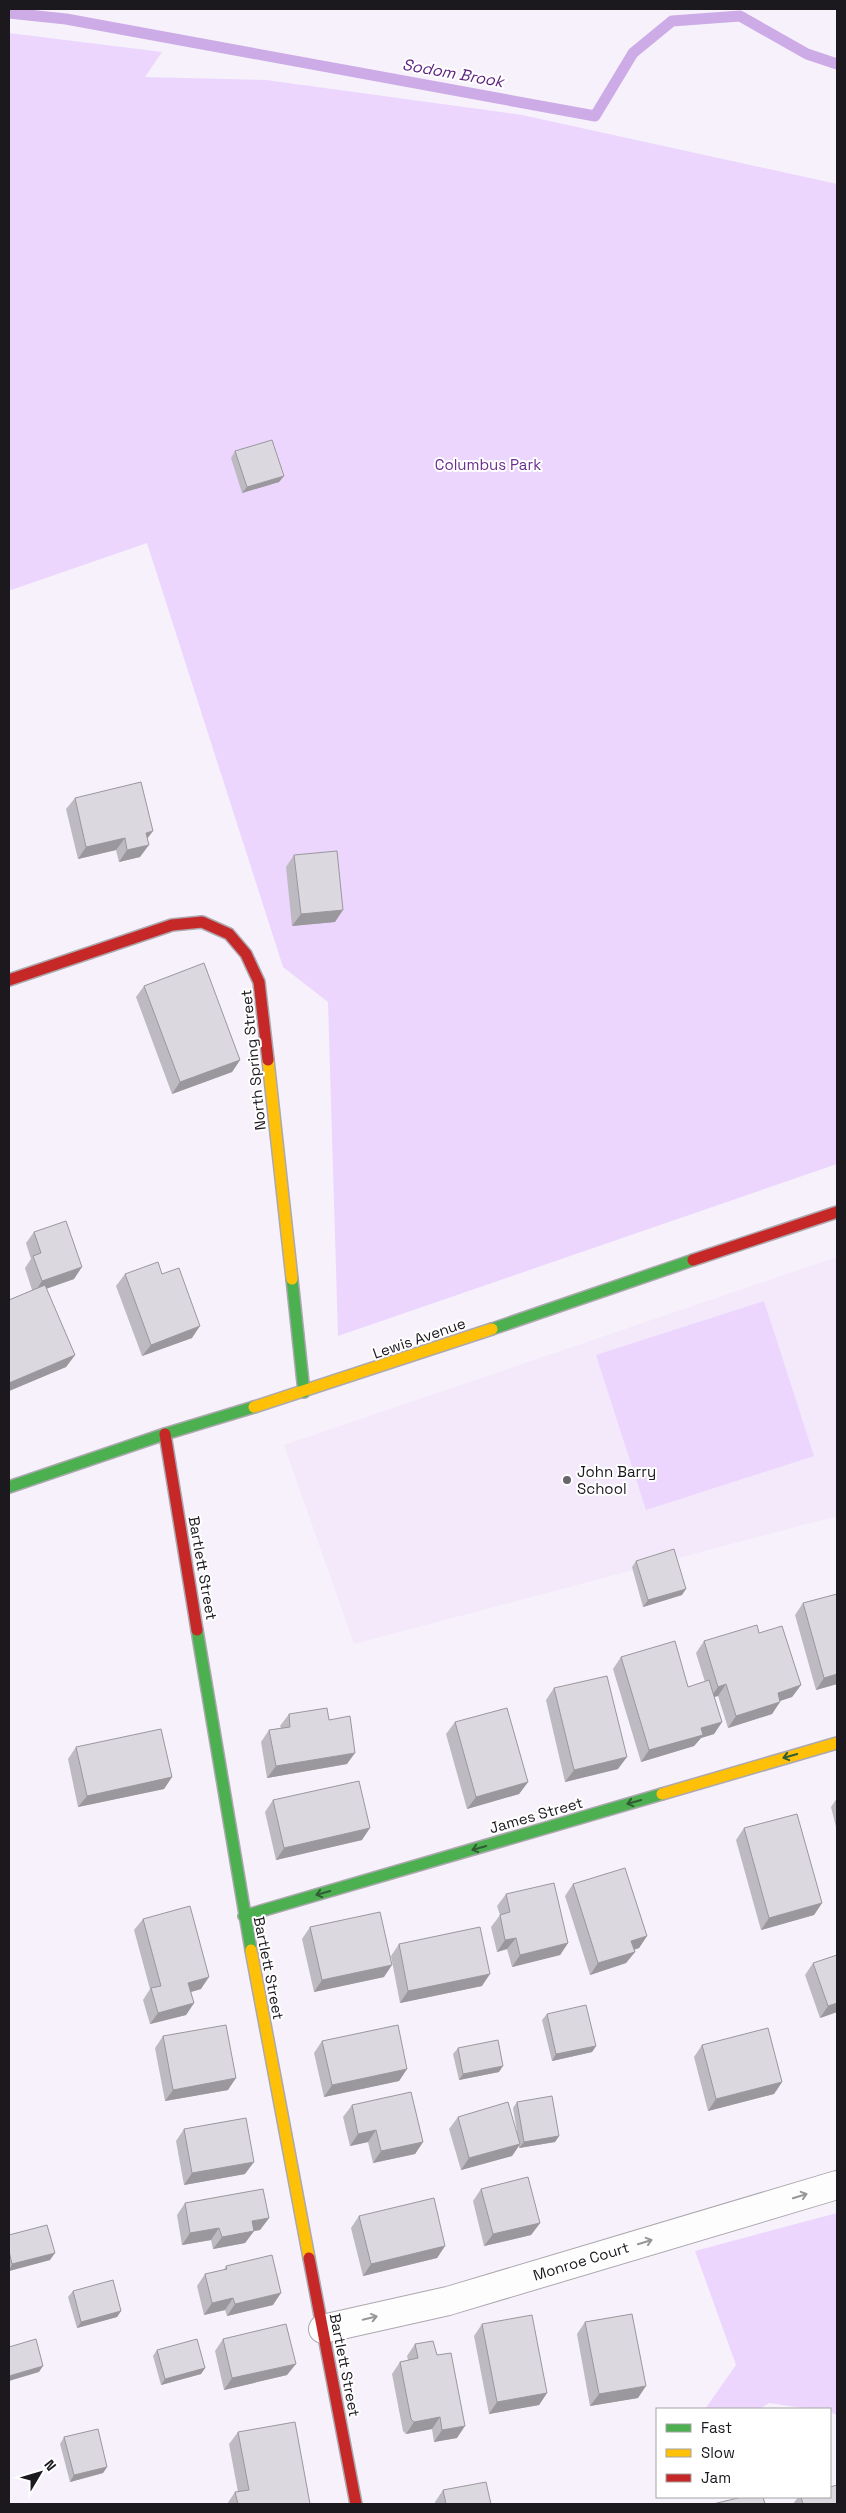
<svg xmlns="http://www.w3.org/2000/svg" width="846" height="2513" viewBox="0 0 846 2513" font-family="'Space Grotesk',sans-serif">
<rect width="100%" height="100%" fill="#f6f1fb"/>
<path fill="#f3e9fb" d="M837 1257V1516L354 1644 284 1445Z"/>
<path fill="#ecd6fd" d="M9 33 162 52 145 77 266 80 522 115 837 184V1164L338 1336 328 1002 283 967 147 543 11 590 9 588Z
M764 1301 814 1456 646 1510 596 1355Z
M837 2213V2415L830 2412V2409H811L769 2403 760 2409H705L736 2365 695 2251Z"/>
<g fill="none" stroke-linecap="round" stroke-linejoin="round">
<path stroke="#cdabe7" stroke-width="11" d="M9 13 66 19 595 116 633 53 672 21 740 16 807 54 837 64"/>
<defs>
<path id="street" d="M323 2329 448 2301 837 2185"/>
<path id="fast" d="M292 1279 304 1392
M492 1329 693 1260
M9 1487 165 1434 254 1407
M197 1630 251 1950
M244 1916 662 1794"/>
<path id="slow" d="M268 1060 292 1279
M254 1407 492 1329
M662 1794 837 1743
M251 1950 309 2258"/>
<path id="jam" d="M9 980 172 925 202 922 229 934 246 954 259 982 268 1060
M693 1260 837 1212
M165 1434 197 1630
M309 2258 356 2504"/>
</defs>
<use href="#street" stroke="#aca8af" stroke-width="30"/>
<use href="#fast" stroke="#aca8af" stroke-width="14"/>
<use href="#slow" stroke="#aca8af" stroke-width="14"/>
<use href="#jam" stroke="#aca8af" stroke-width="14"/>
<use href="#street" stroke="#fefdfe" stroke-width="28"/>
<use href="#fast" stroke="#4caf50" stroke-width="11"/>
<use href="#slow" stroke="#ffc107" stroke-width="11"/>
<use href="#jam" stroke="#c62828" stroke-width="11"/>
</g>
<path fill="#bdbac1" d="M235 451 284 476 279 482 242 493 231 458Z
M75 798 147 839 140 857 119 862 116 850 78 859 66 809Z
M294 855 335 922 292 926 286 867Z
M144 986 240 1060 232 1072 172 1094 136 997Z
M34 1232 74 1279 46 1289 75 1355 66 1367 9 1391V1300L32 1290 25 1268 31 1259 26 1243Z
M125 1274H162L192 1338 142 1356 116 1286Z
M636 1561 682 1595 643 1607 632 1567Z
M837 1594V1684L816 1690 795 1615 803 1603Z
M759 1633 801 1685 792 1697 780 1701 772 1714 728 1728 718 1696 714 1697 722 1722 714 1734 701 1738 694 1746 641 1762 613 1669 621 1657 688 1687 705 1682 696 1653 704 1641Z
M554 1688 618 1769 565 1782 546 1700Z
M289 1714 347 1764 267 1778 261 1742 269 1730 281 1728 280 1726Z
M455 1722 528 1782 519 1794 467 1809 446 1734Z
M76 1747 172 1777 164 1789 78 1807 68 1759Z
M837 1798V1831L831 1807Z
M273 1800 362 1840 276 1860 265 1812Z
M744 1828 822 1903 814 1915 761 1930 736 1840Z
M573 1884 647 1936 639 1948 634 1950 635 1952 626 1963 590 1975 565 1896Z
M506 1894 568 1943 560 1955 512 1967 507 1949 497 1952 491 1927 500 1915 497 1906Z
M143 1919 201 1989 191 1992 194 2003 186 2015 150 2024 143 2000 150 1989 134 1930Z
M310 1927 384 1977 314 1992 302 1939Z
M399 1944 482 1986 400 2003 391 1956Z
M813 1963 837 2012 820 2018 805 1975Z
M547 2014 596 2046 592 2052 552 2061 542 2020Z
M163 2036 228 2090 165 2101 155 2048Z
M322 2041 407 2069 399 2081 324 2097 314 2053Z
M702 2045 782 2082 774 2094 708 2111 694 2057Z
M458 2048 499 2072 459 2080 453 2054Z
M517 2102 559 2136 555 2142 519 2148V2146L512 2156 461 2170 449 2129 458 2117 517 2132 513 2108Z
M352 2105 423 2142 415 2154 373 2163 368 2142 350 2146 343 2117Z
M184 2129 245 2174 184 2185 176 2141Z
M481 2189 540 2223 531 2235 484 2246 473 2201Z
M185 2203 269 2218 260 2230 254 2231 245 2243 213 2249 211 2240 182 2245 177 2215Z
M359 2216 445 2246 437 2258 363 2276 351 2228Z
M9 2235 50 2260 9 2271Z
M226 2266 273 2305 227 2316 225 2310 204 2315 197 2286 205 2274 224 2270Z
M73 2291 121 2311 117 2317 77 2328 68 2297Z
M585 2322 638 2398 590 2406 577 2334Z
M482 2324 547 2393 539 2405 489 2414 474 2336Z
M223 2339 287 2375 224 2390 215 2351Z
M415 2344 437 2355 457 2438 434 2442 432 2429 406 2434 403 2431 392 2374 400 2362 408 2360 407 2356Z
M157 2350 205 2368 201 2374 161 2385 153 2356Z
M238 2432 310 2504H227L235 2492H238L229 2444Z
M64 2437 107 2467 103 2473 70 2482 60 2444Z
M443 2490 491 2504H435V2502Z
M798 2497H830L837 2504H793Z"/>
<path fill="#9a979d" d="M284 476 279 482 242 493 247 487Z
M153 831 144 843 146 833Z
M125 838 116 850 78 859 86 847Z
M149 845 140 857 119 862 127 850Z
M343 910 335 922 292 926 301 914Z
M240 1060 232 1072 172 1094 180 1082Z
M82 1267 74 1279 34 1293 42 1281Z
M200 1326 192 1338 142 1356 151 1345Z
M75 1355 66 1367 9 1391V1383Z
M686 1589 682 1595 643 1607 648 1600Z
M837 1674V1684L816 1690 824 1678Z
M726 1684 718 1696 710 1698 718 1687Z
M801 1685 792 1697 770 1704 778 1693Z
M780 1702 772 1714 728 1728 736 1716Z
M722 1722 714 1734 701 1738 694 1746 641 1762 649 1750 701 1728Z
M355 1753 347 1764 267 1778 276 1766Z
M627 1757 618 1769 565 1782 574 1770Z
M172 1777 164 1789 78 1807 87 1796Z
M528 1782 519 1794 467 1809 476 1797Z
M370 1828 362 1840 276 1860 284 1848Z
M822 1903 814 1915 761 1930 769 1918Z
M647 1936 639 1948 623 1953 631 1941Z
M516 1938 507 1949 497 1952 505 1940Z
M568 1943 560 1955 512 1967 520 1955Z
M635 1952 626 1963 590 1975 598 1963Z
M392 1965 384 1977 314 1992 322 1980Z
M490 1974 482 1986 400 2003 408 1991Z
M209 1977 201 1989 180 1995 188 1983Z
M194 2003 186 2015 150 2024 158 2013Z
M837 2003V2012L820 2018 828 2006Z
M596 2046 592 2052 552 2061 556 2054Z
M503 2066 499 2072 459 2080 463 2074Z
M407 2069 399 2081 324 2097 332 2085Z
M236 2078 228 2090 165 2101 173 2090Z
M782 2082 774 2094 708 2111 716 2099Z
M376 2130 368 2142 350 2146 358 2134Z
M559 2136 555 2142 519 2148 524 2142Z
M423 2142 415 2154 373 2163 381 2151Z
M520 2144 512 2156 461 2170 469 2158Z
M254 2162 245 2174 184 2185 192 2173Z
M269 2218 260 2230 254 2231 245 2243 213 2249 222 2237 252 2221Z
M540 2223 531 2235 484 2246 493 2234Z
M219 2228 211 2240 182 2245 190 2233Z
M445 2246 437 2258 363 2276 371 2264Z
M55 2253 50 2260 9 2271 12 2264Z
M281 2293 273 2305 227 2316 235 2304Z
M233 2298 225 2310 204 2315 212 2303Z
M121 2311 117 2317 77 2328 81 2322Z
M296 2364 287 2375 224 2390 232 2378Z
M43 2366 39 2372 9 2381V2376Z
M205 2368 201 2374 161 2385 165 2379Z
M646 2386 638 2398 590 2406 599 2394Z
M547 2393 539 2405 489 2414 497 2402Z
M440 2417 432 2429 406 2434 414 2422Z
M465 2426 457 2438 434 2442 442 2430Z
M107 2467 103 2473 70 2482 74 2475Z"/>
<path fill="#dcd8e0" stroke="#9a979d" d="M272 440 284 476 247 487 235 451Z
M141 782 153 831 146 833 149 845 127 850 125 838 86 847 75 798Z
M337 851 343 910 301 914 294 855Z
M204 963 240 1060 180 1082 144 986Z
M66 1221 82 1267 42 1281 33 1256 41 1253 34 1232Z
M158 1262 162 1274 179 1268 200 1326 151 1345 125 1274Z
M45 1285 75 1355 9 1383V1300Z
M674 1549 686 1589 648 1600 636 1561Z
M837 1594V1674L824 1678 803 1603Z
M757 1625 759 1633 782 1626 801 1685 778 1693 780 1702 736 1716 726 1684 718 1687 704 1641Z
M675 1641 688 1687 709 1680 722 1722 701 1728 703 1735 649 1750 621 1657Z
M607 1676 627 1757 574 1770 554 1688Z
M327 1708 329 1720 350 1716 355 1753 276 1766 269 1730 290 1727 289 1714Z
M507 1708 528 1782 476 1797 455 1722Z
M161 1729 172 1777 87 1796 76 1747Z
M359 1781 370 1828 284 1848 273 1800Z
M797 1814 822 1903 769 1918 744 1828Z
M625 1868 647 1936 631 1941 635 1952 598 1963 573 1884Z
M554 1883 568 1943 520 1955 516 1938 505 1940 500 1915 510 1912 506 1894Z
M190 1906 209 1977 188 1983 194 2003 158 2013 151 1988 161 1986 143 1919Z
M380 1912 392 1965 322 1980 310 1927Z
M480 1927 490 1974 408 1991 399 1944Z
M837 1955V2003L828 2006 813 1963Z
M586 2005 596 2046 556 2054 547 2014Z
M226 2025 236 2078 173 2090 163 2036Z
M398 2025 407 2069 332 2085 322 2041Z
M768 2028 782 2082 716 2099 702 2045Z
M498 2040 503 2066 463 2074 458 2048Z
M411 2092 423 2142 381 2151 376 2130 358 2134 352 2105Z
M552 2096 559 2136 524 2142 517 2102Z
M508 2102 520 2144 469 2158 458 2117Z
M246 2118 254 2162 192 2173 184 2129Z
M528 2177 540 2223 493 2234 481 2189Z
M263 2189 269 2218 252 2221 254 2231 222 2237 219 2228 190 2233 185 2203Z
M434 2198 445 2246 371 2264 359 2216Z
M47 2225 55 2253 12 2264 9 2251V2235Z
M272 2255 281 2293 235 2304 233 2298 212 2303 205 2274 227 2269 226 2266Z
M113 2280 121 2311 81 2322 73 2291Z
M632 2314 646 2386 599 2394 585 2322Z
M532 2315 547 2393 497 2402 482 2324Z
M286 2324 296 2364 232 2378 223 2339Z
M36 2339 43 2366 9 2376V2347Z
M197 2339 205 2368 165 2379 157 2350Z
M433 2341 437 2355 451 2353 465 2426 442 2430 440 2417 414 2422 411 2419 400 2362 418 2358 415 2344Z
M295 2422 310 2504H238L235 2492 249 2490 238 2432Z
M98 2429 107 2467 74 2475 64 2437Z
M486 2482 491 2504H446L443 2490Z
M837 2485V2504H803L801 2497H830V2487Z
M742 2497H763L765 2504H713Z"/>
<defs><path id="oneway-shaft" d="M-6 0H5M1.5-3L5.5 0L1.5 3" fill="none" stroke-width="1.6" stroke-linecap="round" stroke-linejoin="round" transform="scale(1.25)"/></defs>
<g stroke="#315c34">
<use href="#oneway-shaft" transform="translate(790 1756) rotate(164)"/>
<use href="#oneway-shaft" transform="translate(634 1802) rotate(164)"/>
<use href="#oneway-shaft" transform="translate(479 1848) rotate(164)"/>
<use href="#oneway-shaft" transform="translate(323 1893) rotate(164)"/>
</g>
<g stroke="#989699">
<use href="#oneway-shaft" transform="translate(800 2196) rotate(-17)"/>
<use href="#oneway-shaft" transform="translate(645 2242) rotate(-17)"/>
<use href="#oneway-shaft" transform="translate(370 2318) rotate(-13)"/>
</g>
<circle fill="#68646b" stroke="#fff" stroke-width="2" cx="567" cy="1480" r="5"/>
<g text-anchor="middle" dominant-baseline="central" stroke-width="4" stroke-linejoin="round" paint-order="stroke">
<g font-size="15" fill="#6a2f8e" stroke="#fff">
<text x="488" y="464">Columbus Park</text>
</g>
<g font-size="15" fill="#1b181e" stroke="#fff">
<text transform="translate(253 1060) rotate(-96)">North Spring Street</text>
<text transform="translate(419 1338) rotate(-19)">Lewis Avenue</text>
<text transform="translate(203 1568) rotate(80)">Bartlett Street</text>
<text transform="translate(536 1815) rotate(-16)">James Street</text>
<text transform="translate(269 1968) rotate(79)">Bartlett Street</text>
<text transform="translate(581 2261) rotate(-17)">Monroe Court</text>
<text transform="translate(345 2365) rotate(79)">Bartlett Street</text>
</g>
<g font-size="15" fill="#1b181e" stroke="#fff" text-anchor="start">
<text x="577" y="1471">John Barry<tspan x="577" dy="17">School</tspan></text>
</g>
<g font-size="16" font-style="italic" fill="#5b1e7e" stroke="#fff">
<text transform="translate(453 73) rotate(10)">Sodom Brook</text>
</g>
</g>
<rect width="846" height="2513" fill="none" stroke="#1b181e" stroke-width="20"/>
<rect x="656" y="2408" width="175" height="90" fill="#ffffff" stroke="#a4a3a5"/>
<rect x="666" y="2424" width="25" height="8" fill="#4caf50" stroke="#a4a3a5"/>
<text x="701" y="2433" font-size="15" fill="#1b181e">Fast</text>
<rect x="666" y="2449" width="25" height="8" fill="#ffc107" stroke="#a4a3a5"/>
<text x="701" y="2458" font-size="15" fill="#1b181e">Slow</text>
<rect x="666" y="2474" width="25" height="8" fill="#c62828" stroke="#a4a3a5"/>
<text x="701" y="2483" font-size="15" fill="#1b181e">Jam</text>
<g transform="translate(40 2473) rotate(52)" stroke="#ffffff" stroke-width="4" paint-order="stroke">
<path d="M0-4L9 19L0 12L-9 19Z" fill="#1b181e"/>
<text y="-8" font-size="14" font-weight="bold" text-anchor="middle" fill="#1b181e">N</text>
</g>
</svg>
